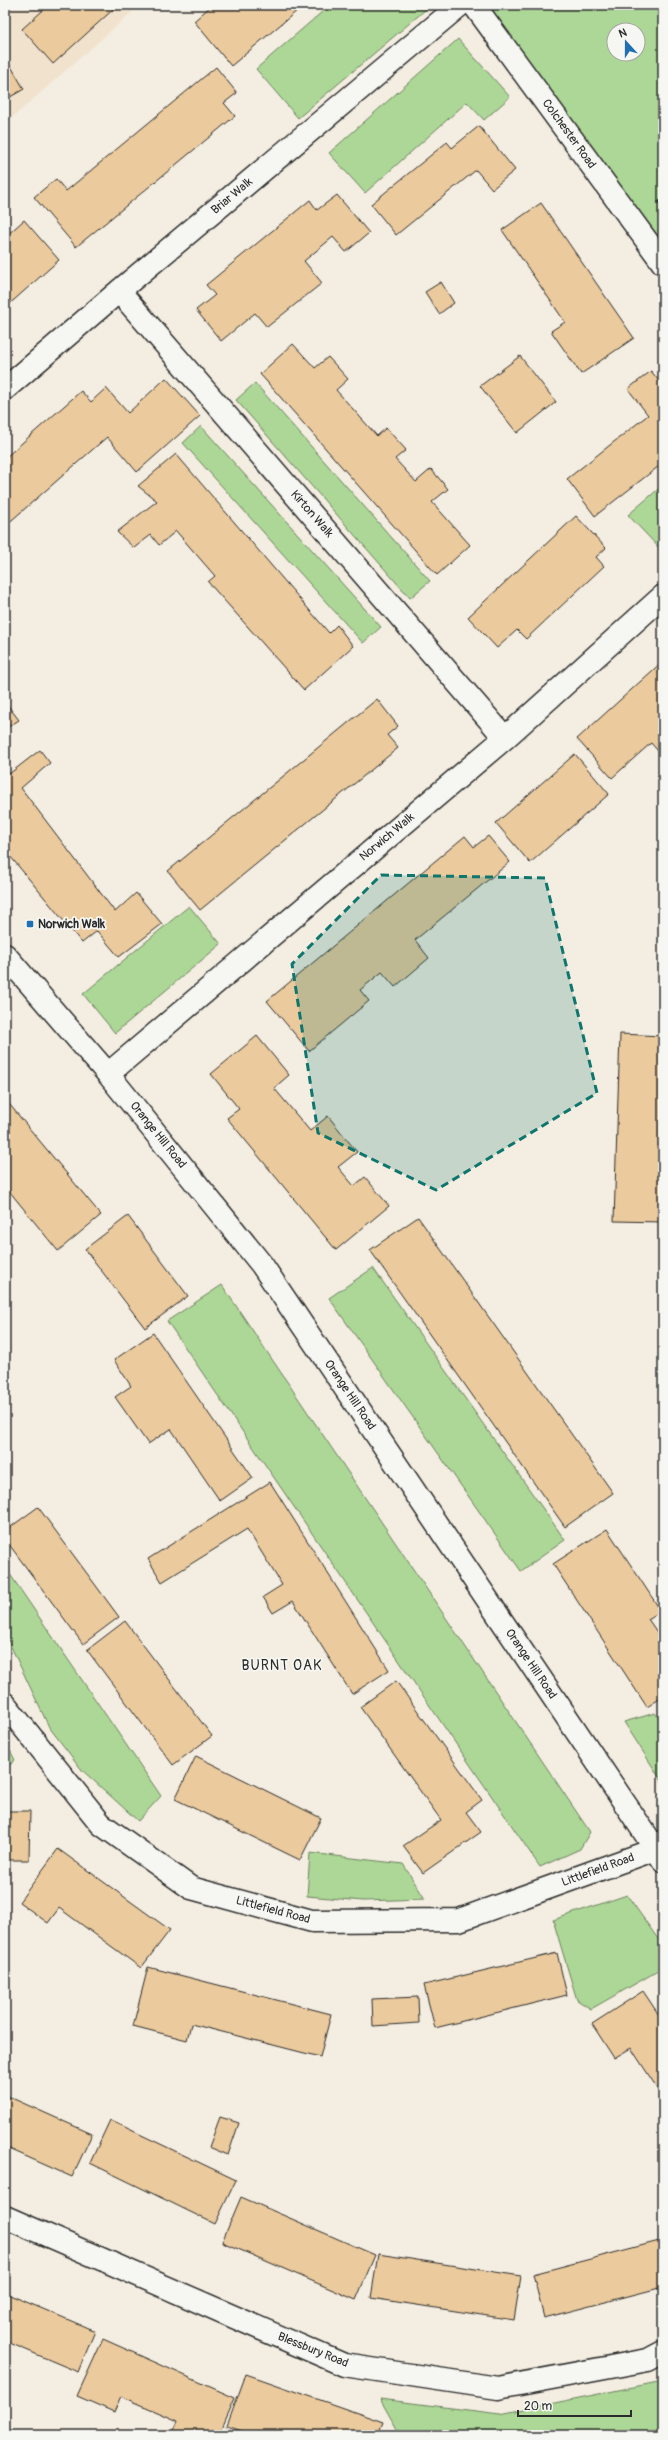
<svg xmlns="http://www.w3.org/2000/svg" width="668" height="2440" viewBox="0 0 668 2440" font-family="Pangolin,sans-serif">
<rect width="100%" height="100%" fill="#f4ede1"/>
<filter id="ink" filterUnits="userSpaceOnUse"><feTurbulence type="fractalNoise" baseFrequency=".025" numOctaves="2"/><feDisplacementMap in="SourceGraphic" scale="8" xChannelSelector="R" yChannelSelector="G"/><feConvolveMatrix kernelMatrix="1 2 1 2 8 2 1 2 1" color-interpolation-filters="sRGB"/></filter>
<g filter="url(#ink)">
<path fill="#f1e2cd" d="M5 5H140L5 124Z"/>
<path fill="#acd796" stroke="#6c8160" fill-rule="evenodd" d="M330 5H431L298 118 256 69Z
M474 5H663V263ZM614 30H638V54H614Z
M458 39 510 97 484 120 467 102 365 193 329 153Z
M255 383 430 581 410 598 236 400Z
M201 426 381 627 363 643 183 443Z
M663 485V552L628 515Z
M189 906 221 944 115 1033 83 994Z
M373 1268 565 1540 521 1571 329 1298Z
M222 1285 590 1832 580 1849 540 1867 167 1321Z
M5 1567 161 1796 138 1821 82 1770 49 1727 5 1634Z
M655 1713 663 1724V1783L624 1722Z
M5 1741 15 1760 5 1769Z
M310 1853 403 1864 425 1899 363 1901 307 1896Z
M627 1895 663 1946V1968L591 2009 577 2000 553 1920Z
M663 2381V2435H416L397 2429 380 2399 500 2414Z"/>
<path fill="#ebca9d" stroke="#2b2b2b" d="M49 5H118L53 64 22 29Z
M212 5H304L231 66 194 21Z
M5 56 24 89 5 100Z
M216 67 237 93 224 103 235 116 76 247 34 197 56 179 66 191Z
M479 126 515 170 492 189 476 170 396 235 371 204 447 142 452 148Z
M337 195 369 233 346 252 333 237 304 261 322 283 267 327 255 313 221 341 196 310 215 295 206 285 310 200 317 210Z
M541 203 634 338 581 374 551 331 565 322 502 230Z
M24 220 59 260 5 308V237Z
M441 282 454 303 439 314 425 292Z
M293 344 315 368 328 357 348 379 336 390 377 436 386 428 406 450 395 459 416 482 431 469 448 489 432 502 470 545 437 575 260 374Z
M520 356 556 402 517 433 480 386Z
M651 371 663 386V463L595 516 567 479 648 415 628 389Z
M166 378 200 416 137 472 107 437 5 526V458L81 391 91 402 106 388 128 413Z
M176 454 329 633 337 625 353 646 304 690 208 582 215 576 176 531 159 545 151 535 134 548 117 532 157 501 138 486Z
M576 516 606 548 596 557 604 566 526 639 517 630 497 648 468 617Z
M663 661V747L658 751 651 743 612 778 577 739Z
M377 699 398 726 387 735 398 748 200 910 168 871Z
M5 702 19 720 5 729Z
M40 750 50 763 21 788 115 912 136 893 162 924 119 957 97 931 82 943 5 850V769L9 774Z
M575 754 609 794 530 863 496 823Z
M465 836 474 847 488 836 510 862 415 940 429 958 395 987 382 972 360 990 369 1001 309 1051 267 1001Z
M620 1034 663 1036V1222L614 1221Z
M257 1036 289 1075 274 1088 310 1131 328 1116 357 1152 338 1167 354 1186 365 1177 389 1206 336 1250 227 1118 239 1109 211 1074Z
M5 1099 101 1215 58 1251 5 1186Z
M128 1216 188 1296 145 1328 85 1249Z
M418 1217 613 1493 565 1527 370 1250Z
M153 1333 253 1478 220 1501 171 1429 148 1444 115 1397 131 1386 114 1360Z
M270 1482 389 1670 352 1694 293 1601 273 1613 263 1597 282 1585 247 1529 162 1582 148 1559Z
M38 1507 119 1617 83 1644 5 1539V1531Z
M607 1529 661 1611 648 1619 663 1641V1701L661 1698 647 1707 553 1564Z
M125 1621 212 1736 173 1765 87 1650Z
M396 1681 482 1800 466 1812 481 1832 423 1873 403 1846 441 1820 360 1707Z
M196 1756 321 1818 300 1860 175 1799Z
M5 1811H30L29 1860H5Z
M58 1849 170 1930 141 1968 59 1908 48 1923 19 1902Z
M557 1953 567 1995 435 2028 424 1985Z
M148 1967 331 2014 320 2057 191 2024 187 2040 133 2026Z
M643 1991 661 2018 663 2017V2097L631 2048 614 2058 592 2024Z
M418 1997 419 2023 373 2026 372 1999Z
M5 2095 92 2134 72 2177 5 2147Z
M220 2117 239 2123 228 2155 209 2147Z
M110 2120 236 2180 215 2224 90 2163Z
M241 2197 375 2255 356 2300 222 2242Z
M663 2240V2287L544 2318 533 2274Z
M378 2254 521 2276 514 2320 371 2298Z
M5 2293 95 2331 78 2372 5 2341Z
M103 2339 235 2398 219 2435H172L178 2421 121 2396 114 2412 77 2396Z
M246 2374 383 2422 378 2435H273L268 2433 267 2435H247L248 2433 227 2426Z"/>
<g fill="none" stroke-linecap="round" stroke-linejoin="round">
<defs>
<path id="street" d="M474 5 663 263
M119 291 505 738
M5 389 119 291 460 5
M108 1074 505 738 663 596
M5 1704 101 1824 191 1888 312 1921 459 1920 656 1849 663 1842
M5 2217 344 2365 498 2388 648 2360 663 2352"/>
<path id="secondary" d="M5 955 108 1074 262 1265 663 1860"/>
</defs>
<use href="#street" stroke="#2b2b2b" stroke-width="25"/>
<use href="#secondary" stroke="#2b2b2b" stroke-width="25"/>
<path stroke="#2b2b2b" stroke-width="2.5" stroke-dasharray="4 3" stroke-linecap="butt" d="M658 203 663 199"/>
<use href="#street" stroke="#f6f6f2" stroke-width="22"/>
<use href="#secondary" stroke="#f6f6f2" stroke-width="22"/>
</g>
</g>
<path fill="#0f766e" fill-opacity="0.2" stroke="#0f766e" stroke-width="3" stroke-dasharray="8 5" stroke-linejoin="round" d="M381 875 545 878 597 1093 436 1190 318 1133 292 964Z"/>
<rect fill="#1f6fb2" stroke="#f6f6f2" stroke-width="1.5" x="26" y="920" width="8" height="8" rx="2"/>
<g text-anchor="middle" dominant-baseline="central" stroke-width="3.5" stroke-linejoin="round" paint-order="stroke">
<g font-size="12" fill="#2b2b2b" stroke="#f6f6f2">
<text transform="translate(569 134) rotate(54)">Colchester Road</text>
<text transform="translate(232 196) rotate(-40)">Briar Walk</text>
<text transform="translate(312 514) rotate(49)">Kirton Walk</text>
<text transform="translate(387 837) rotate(-40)">Norwich Walk</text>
<text transform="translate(158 1135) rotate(51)">Orange Hill Road</text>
<text transform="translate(350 1395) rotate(56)">Orange Hill Road</text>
<text transform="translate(531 1664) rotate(56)">Orange Hill Road</text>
<text transform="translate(598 1870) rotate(-20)">Littlefield Road</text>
<text transform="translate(273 1910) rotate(15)">Littlefield Road</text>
<text transform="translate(313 2350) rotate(22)">Blessbury Road</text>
</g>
<g font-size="12" font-weight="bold" fill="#2b2b2b" stroke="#f6f6f2" text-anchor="start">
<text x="38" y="924">Norwich Walk</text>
</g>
<g font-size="14" letter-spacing="1" fill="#2b2b2b" stroke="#f6f6f2">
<text x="282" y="1665">BURNT OAK</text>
</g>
</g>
<rect width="668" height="2440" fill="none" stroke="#f6f6f2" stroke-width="20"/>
<rect x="10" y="10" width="648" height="2420" fill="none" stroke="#2b2b2b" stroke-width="1.5" filter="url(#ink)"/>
<g transform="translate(626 42) rotate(339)"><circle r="19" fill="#f6f6f2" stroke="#a5a5a2"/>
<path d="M0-3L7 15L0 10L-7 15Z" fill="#1f6fb2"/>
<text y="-6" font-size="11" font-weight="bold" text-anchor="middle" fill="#2b2b2b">N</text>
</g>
<path d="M518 2410v6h113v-6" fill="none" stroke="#2b2b2b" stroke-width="2"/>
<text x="524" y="2410" font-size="12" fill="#2b2b2b" stroke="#f6f6f2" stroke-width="3" paint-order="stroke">20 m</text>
</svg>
